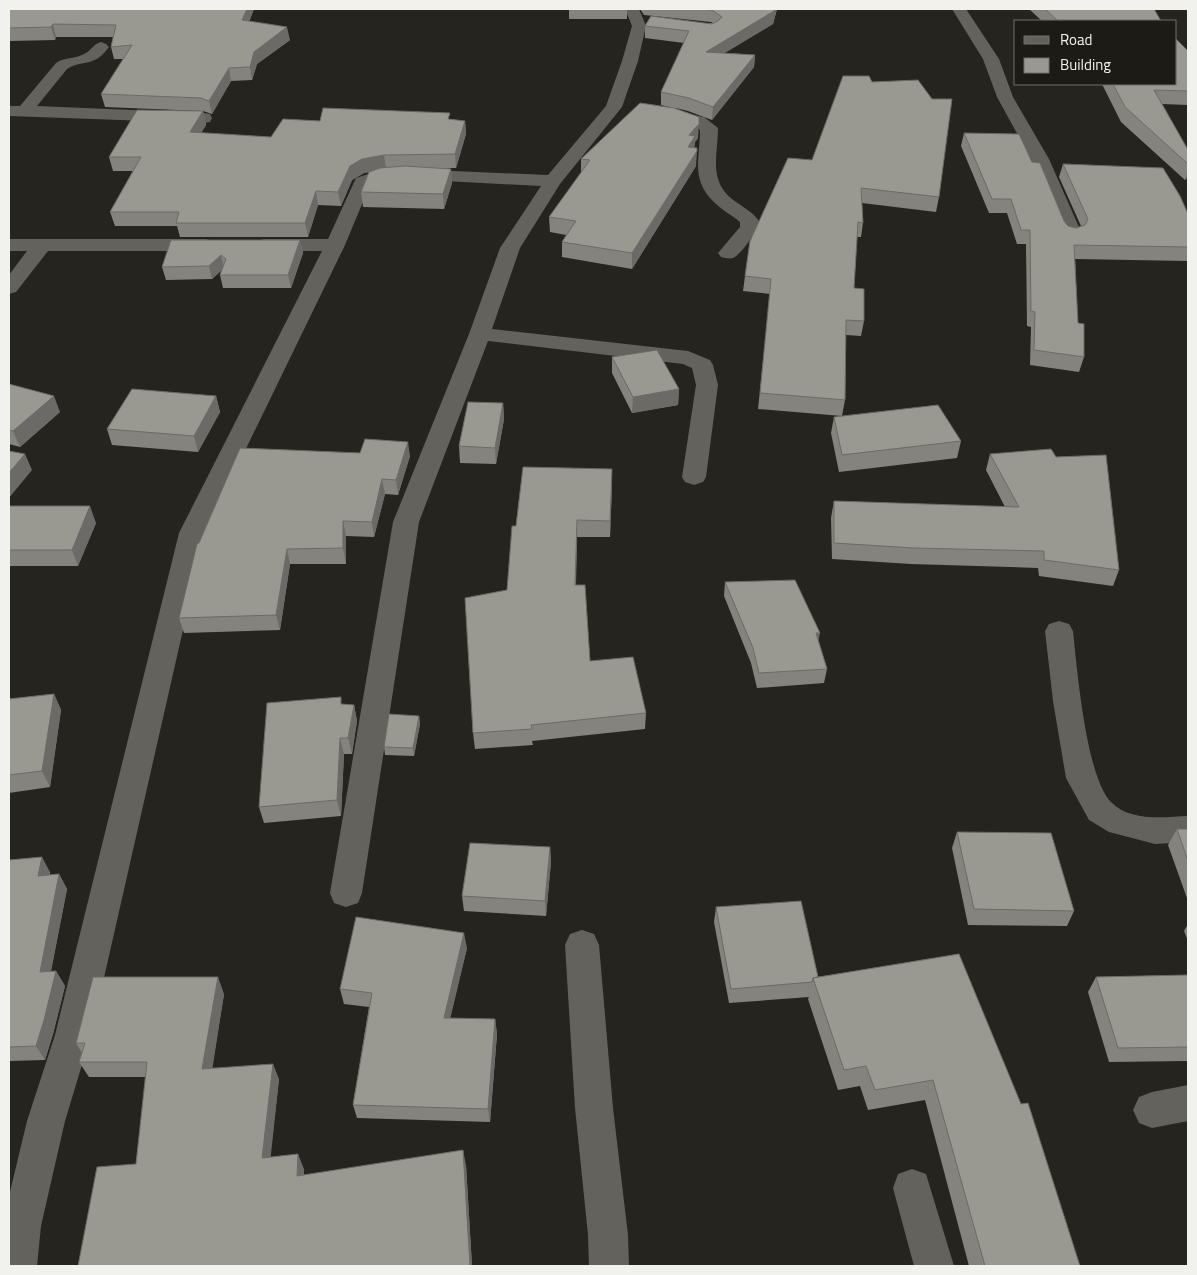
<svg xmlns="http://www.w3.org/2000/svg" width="1197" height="1275" viewBox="0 0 1197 1275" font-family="'Titillium Web',sans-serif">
<rect width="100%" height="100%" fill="#25241f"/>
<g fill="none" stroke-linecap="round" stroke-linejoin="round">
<path fill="#63625c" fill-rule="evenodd" d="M625 9H639L646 26 638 61 622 107 560 184 520 248 492 329 688 351 710 360 713 365 718 385 706 477 703 482 694 485 685 482 682 477 696 385 692 368 683 364 488 341 419 522 362 893 358 903 346 907 334 903 330 893 393 522 469 334 500 248 541 186 407 179 381 181 370 185 345 245 205 533 91 1035 65 1121 41 1226 37 1266H9V1196L27 1121 55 1035 179 533 322 251H264L257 249 254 245 257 241 264 239H328L356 178 378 171 407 169 548 175 606 106 622 61 632 26Z
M952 9H966L999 59 1013 97 1049 159 1082 234 1079 238 1072 240 1065 238 1062 234 1031 159 997 97 983 59Z
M101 42 106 44 109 47C94 68 83 59 67 69L37 106 204 113 210 114 212 118 210 122 204 123 9 116V106H20L56 63C65 57 75 59 84 54 91 51 93 44 101 42Z
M663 109 704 117 718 128C718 154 708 180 732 199 741 206 752 211 759 221 758 230 742 254 733 258 729 259 725 258 721 257L718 253 740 227V222C732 215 723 211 715 203 690 180 700 159 700 130L693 125 657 118 655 114 657 110Z
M9 239H206L213 241 216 245 213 249 206 251H48L16 292 9 294V275L27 251H9Z
M1059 621 1069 624 1073 631C1077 668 1086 777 1111 802 1130 822 1164 817 1188 816V842L1155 844 1109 832 1089 820 1066 778 1053 701 1045 631 1049 624Z
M582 930 594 934 599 945 613 1108 628 1235 629 1266H589L588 1235 575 1108 565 945 570 934Z
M1188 1085V1121L1152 1128 1139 1123 1133 1110 1139 1097 1152 1092Z
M912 1169 926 1174 954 1266H914L893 1188 898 1174Z"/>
</g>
<path fill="#84837d" d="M9 9H254L249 21 290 40 257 64 252 80 231 81 212 114 203 111 206 125 201 133 271 137 320 121 450 119 465 121 466 134 456 168H445L451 169 452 183 444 209 363 207 361 192 369 172 364 173 352 180 341 206 318 205 308 237H180L177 226H115L110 212 133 171H113L109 157 201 111 105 107 101 94 123 59H114L111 47 113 37H56L55 40 10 41 9 42Z
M569 9H627V19H569Z
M640 9H777L773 24 724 53 755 55 754 67 712 120 688 111 676 108 698 138 695 142 694 148 696 166 632 269 562 257V242L566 235 550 232 549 217 581 173V159L669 107 661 105V92L684 43 645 38V26L713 23 711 22 644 15Z
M1029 9H1154L1161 21H1042Z
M1188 51V105L1162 104 1188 150V177L1185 180 1121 122 1102 84H1176Z
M964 133 1032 162 1064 221 1068 226 1076 228 1081 226 1059 177 1063 164 1188 214V261L1075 259 1078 323 1084 357 1079 372 1030 365 1031 327 1027 326 1026 244H1017L1007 213H989L961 146Z
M812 160 939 197 936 212 862 203 863 223 861 237H857L854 288 864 321 861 336 846 335 845 400 842 416 758 409 770 294 743 291 745 276Z
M300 240 303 253 291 288H223L220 275 222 270 212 279 166 280 162 267Z
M612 357 679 389 678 405 632 413 612 373Z
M9 384 60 412 20 447 9 444Z
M216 396 220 412 198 452 112 445 107 429Z
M503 403 504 419 496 464 460 463 459 446Z
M834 417 961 441 957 458 839 472 831 433Z
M990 454 1119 570 1113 586 1039 576 1038 568 911 564 832 559 831 518 834 501 1005 507 986 470Z
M410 456 398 495 385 494 374 537 346 536V564H290L280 630 184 633 179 618 199 543Z
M612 485 610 537H577L576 585 590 661 646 713 645 729 532 741 533 745 475 749 473 733 507 590 516 526Z
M9 506 96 523 78 566H9Z
M725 582 818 640 827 669 824 683 757 688 751 663 724 596Z
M54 694 61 710 50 787 9 793V699Z
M343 704 354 705 357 721 352 754H344L341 816 264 823 259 807Z
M419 716 420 724 414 756 385 755 384 747Z
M1177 829H1188V901L1168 845Z
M957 832 1074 911 1067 926 968 925 952 848Z
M550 847 551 862 546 916 464 911 462 896Z
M9 860 50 872V875L59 874 67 889 51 971H56L65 986 53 1034 45 1060 9 1061Z
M716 907 818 977 959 954 1080 1266H969L925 1100 868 1110 860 1086 838 1090 808 999 809 997 729 1003 714 922Z
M1188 924V941L1184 931Z
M467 948 450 1018 495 1019 497 1034 490 1122 357 1118 353 1105 369 1007 344 1004 340 989Z
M1188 975V1061L1109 1062 1088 992 1096 977Z
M224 994 212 1068 279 1079 270 1157 304 1169V1175L466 1165 472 1266H78L136 1164 146 1077H89L79 1062 82 1053 76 1043Z"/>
<path fill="#6b6a66" d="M247 9H254L245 33 242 20Z
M775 9H777L773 24 705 65 706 52Z
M53 24 56 37 55 40 51 27Z
M287 27 290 40 257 64 252 80 250 67 254 52Z
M755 55 754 67 712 120 713 107Z
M229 68 231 81 212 114 209 101Z
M203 111 206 125 193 146 190 132Z
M465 121 466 134 456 168 455 154Z
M699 124 698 138 695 142 694 150 688 147 689 135Z
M697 151 696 166 632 269V253Z
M384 155 386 169 364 173 352 180 341 206 338 192 350 166 362 159Z
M451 169 452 183 444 209 443 194Z
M1188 170V177L1185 180Z
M316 191 318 205 308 237 305 223Z
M300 240 303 253 291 288 288 275Z
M221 255 224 268 212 279 209 266Z
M679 389 678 405 632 413 633 397Z
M54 396 60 412 20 447 13 431Z
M216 396 220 412 198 452 194 436Z
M503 403 504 419 496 464 495 448Z
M408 442 410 456 398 495 396 480Z
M25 454 32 470 9 498V473Z
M612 469V485L610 537V521Z
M382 479 385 494 374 537 372 522Z
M90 506 96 523 78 566 72 550Z
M577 520V537L575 601V585Z
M343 521 346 536V564L343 548Z
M287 549 290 564 280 630 276 615Z
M816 633H820L817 647Z
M54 694 61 710 50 787 42 771Z
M354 705 357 721 352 754 348 738Z
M419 716 420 724 414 756 413 748Z
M340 738 344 754 341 816 337 800Z
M550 847 551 862 546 916 545 901Z
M42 857 50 872 47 891 38 876Z
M59 874 67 889 48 986 40 972Z
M464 933 467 948 447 1032 444 1018Z
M56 971 65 986 53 1034 45 1060 36 1046Z
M218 977 224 994 210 1084 202 1069Z
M495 1019 497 1034 490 1122 488 1109Z
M273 1064 279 1079 269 1173 262 1158Z
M463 1150 466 1165 472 1266H470Z
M298 1154 304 1169 303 1190 297 1176Z"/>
<path fill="#999891" stroke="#6b6a66" d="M9 9H247L242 20 287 27 254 52 250 67 229 68 209 101 201 98 101 94 132 45 111 47 116 25 53 24 51 27 9 28Z
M699 9H775L774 11 706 52 755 55 713 107 689 98 661 92 689 31 645 26 651 16 712 24 718 21 722 17 712 10Z
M1045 9H1154L1161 21H1058Z
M1176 39 1188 51V91L1154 90 1188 150V164L1125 107 1113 84H1176Z
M843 76H869L872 82 918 80 932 99H952L939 197 861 188 863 223 858 222 854 288 864 289V321L846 320 845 400 760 393 771 279 745 276 750 241 788 158 812 160Z
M640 103 674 108 699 117V124L689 135 695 136 688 147 697 148V151L632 253 562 242 576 221 549 217 590 160 581 159Z
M323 108 450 113 448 119 465 121 455 154 384 155 362 159 350 166 338 192 316 191 305 223H176L179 212H110L141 157H109L137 110 203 111 190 132 271 137 283 119 320 121Z
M964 133 1019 134 1032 162 1040 163 1064 221 1068 226 1076 228 1085 225 1088 219 1063 164 1163 168 1180 196 1188 214V247L1074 245 1078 323 1084 324V357L1034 350 1035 312 1031 311 1030 230H1021L1011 199H992Z
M405 166 451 169 443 194 361 192 369 172 380 168Z
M171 240H300L288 275H220L226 259 221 255 209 266 162 267Z
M657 350 679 389 633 397 612 357Z
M9 384 54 396 13 431 9 430Z
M132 389 216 396 194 436 107 429Z
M468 402 503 403 495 448 459 446Z
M938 405 961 441 842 455 834 417Z
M365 439 408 442 396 480 382 479 372 522 343 521V548L287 549 276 615 179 618 197 544 199 543 240 448 360 453Z
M1051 449 1056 457 1106 455 1119 570 1044 560V551L914 548 834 543V501L1019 507 990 454Z
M9 451 25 454 9 473Z
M523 467 612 469 610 521 577 520 575 585H585L590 661 633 657 646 713 531 725 532 729 473 733 465 598 507 590 512 526H516Z
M9 506H90L72 550H9Z
M795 580 820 633H816L827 669 759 673 753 648 725 582Z
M54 694 42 771 9 775V699Z
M341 697V704L354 705 348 738H340L337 800 259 807 267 703Z
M389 714 419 716 413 748 384 747Z
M1177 829H1188V861Z
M957 832 1051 833 1074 911 974 909Z
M470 843 550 847 545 901 462 896Z
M42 857 38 876 59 874 40 972 56 971 44 1020 36 1046 9 1047V860Z
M801 901 818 977 813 978 812 982 731 989 716 907Z
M356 917 464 933 444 1018 495 1019 488 1109 353 1105 372 993 340 989Z
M959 954 1021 1104 1028 1103 1080 1266H985L933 1080 875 1090 866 1066 844 1070 813 978Z
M1188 975V1047L1118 1048 1096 977Z
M93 977H218L202 1069 273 1064 262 1158 298 1154 297 1176 463 1150 470 1266H78L97 1167 136 1164 147 1062H79L85 1043H76Z"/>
<rect width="1197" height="1275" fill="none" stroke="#f1f1ed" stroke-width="20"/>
<rect x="1014" y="20" width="162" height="65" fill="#1c1b16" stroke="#71716c"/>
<rect x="1024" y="36" width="25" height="8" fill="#63625c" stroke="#71716c"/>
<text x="1060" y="45" font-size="15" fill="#f1f1ed">Road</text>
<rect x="1024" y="58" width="25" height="15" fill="#999891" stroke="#71716c"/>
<text x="1060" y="70" font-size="15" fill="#f1f1ed">Building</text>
</svg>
